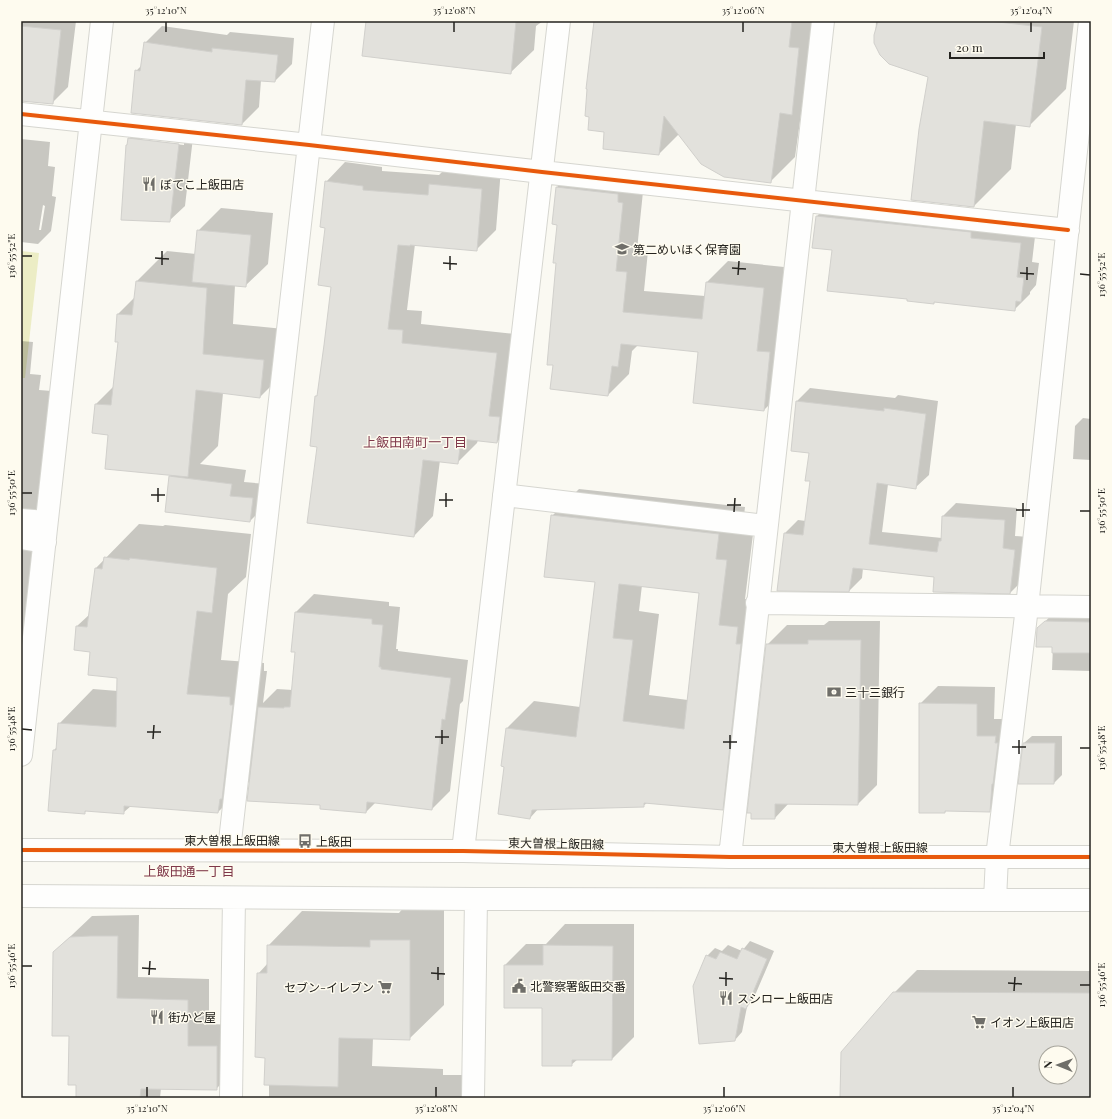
<svg xmlns="http://www.w3.org/2000/svg" width="1112" height="1119" viewBox="0 0 1112 1119" font-family="'Playfair Display','Noto Sans JP',serif">
<rect width="100%" height="100%" fill="#faf9f2"/>
<path fill="#ecedc5" d="M21 251 39 253 25 378H21Z"/>
<path fill="#0003" fill-rule="evenodd" d="M21 21H76L68 87 52 103 21 100Z
M367 21H543L536 26 534 50 510 73Z
M595 21H814L795 157 770 182 679 134 659 154 605 131Z
M876 21H1074L1066 89 1029 126 1016 124 1011 169 974 206 929 76 875 43Z
M162 26 227 35 230 32 294 38 292 64 275 81 261 80 259 107 242 124 136 71 142 65 145 43Z
M144 123 194 129 185 206 169 221 128 144 129 139ZM140 138 184 143V145L140 140Z
M21 139 50 142 48 166 55 167 52 196 56 197 51 231 38 244 21 242ZM43 205 45 206 41 230H39Z
M345 162 382 167V171L439 175 449 165 501 169 496 230 476 250 415 244 407 310 422 311 421 324 515 334 516 423 497 442 478 440 477 443 458 462 440 460 433 516 414 536 318 446 316 396 318 395 332 286 326 227V182Z
M578 166 644 182 637 250 648 251 644 291 705 296 707 282 728 261 784 267 778 330 785 389 764 410 700 351 638 345 632 351 629 374 608 395 555 364 558 224 557 187Z
M832 201 1036 228 1032 262 1039 263 1036 285 1030 292V294L1014 310 935 301 934 303 908 298 833 249 817 216Z
M221 208 273 213 268 264 245 286 235 285 233 324 294 330 290 367 260 397 223 393 218 446 200 464 246 470 244 482 266 484 264 507 250 521 170 476 172 475 109 434 96 404 114 386 119 341H116L118 314 135 297 137 281 167 251 196 254 198 231Z
M21 341 33 342 30 374 41 375 39 390 52 391 21 658Z
M810 388 895 398 898 395 938 401 929 475 916 487 888 484 882 532 942 538 943 516 956 503 1017 508 1015 536 1028 537 1023 580 1010 593 936 577 863 568 862 578 849 591 785 533 798 520 806 521 811 480 810 453 797 401Z
M1083 418 1091 419V460L1073 459 1075 426Z
M579 489 745 507 742 532 753 534 745 599 764 601 749 782 722 809 647 803 643 806 539 808 530 818 505 766 507 728 534 701 580 707 596 581 552 516ZM642 585 700 592 688 700 649 695 659 614 639 611Z
M139 524 163 526 165 525 251 534 246 577 228 594 221 660 264 663V671H267L263 703 277 689 293 690 297 651H292L296 612 314 594 389 602V606L400 607 396 649H398V651L468 660 463 701 460 704 450 791 432 809 376 802 366 812 321 804 251 780 218 812 131 806 124 812 87 810 84 813 54 750 57 747 59 724 93 689 118 691V677L92 651 77 626 90 614 96 568Z
M1091 599V671L1052 670 1053 646 1038 629 1061 605Z
M829 621H880L877 785 858 804 789 803 775 818 767 645 787 625H824Z
M938 686 995 687 994 719H1013L1007 793 989 811 947 810 945 812 920 704Z
M1032 736H1062V775L1054 783 1024 743Z
M405 906H444V1005L409 1039 373 1038 372 1066 443 1069V1075H473V1098H269V1084L258 974 268 963V946L302 911 399 913Z
M139 915 138 977 209 979V1024L238 1025V1067L216 1089 161 1088 160 1098H77V1084L70 1035 54 952 92 916Z
M565 924H634V1037L612 1059H578L571 1065 543 1007 505 965 526 944H546Z
M750 941 774 951 753 1000 747 1007 742 1032 735 1040 707 956 715 948 722 951 728 945 742 951Z
M917 970 1091 971V1098H841L894 993ZM1046 1053H1070V1077H1046Z"/>
<path fill="#e2e1dc" stroke="#d1d0cc" fill-rule="evenodd" d="M366 21H516L511 74 362 56Z
M594 21H792L789 47 799 48 792 115 780 113 771 183 724 177 701 164 664 116 659 155 603 149 604 132 588 130 589 117 585 116 587 89H586Z
M878 21H989L1042 27 1030 127 984 121 974 207 911 200 919 129 928 77 889 64 880 55 874 43V35Z
M21 26 61 30 53 104 21 101Z
M144 42 212 52V48L278 55 275 82 246 80 242 125 131 113 135 70 140 71Z
M128 138 179 144 170 222 121 220 126 145H127Z
M325 181 363 186V190L428 195 429 184 482 189 477 251 410 245V246L398 245 388 329 403 330 402 343 497 353 489 416 500 417 497 443 461 439 458 464 423 460 414 537 307 523 317 447 310 446 315 396H317L324 345 331 287 318 285 325 228 320 227Z
M556 187 618 194V202L623 203 616 271 627 272 623 312 702 319 706 282 764 288 757 351 770 352 764 411 693 403 698 352 621 344 618 367 612 366 608 396 550 389 553 365H547L556 263H553L557 225 552 224Z
M816 216 971 232V238L1021 243 1017 277 1024 278 1021 302 1016 301 1015 311 934 302V304L907 301V299L827 291 832 250 812 248Z
M197 230 251 235 246 287 192 282Z
M136 281 207 288 203 354 264 360 260 398 196 390 188 477 105 469 108 435 92 433 95 404 111 405 118 342H115L117 314 132 315Z
M796 401 884 411V408L926 414 916 489 877 483 869 544 937 552 939 541H941L942 516 1005 520 1003 548 1015 550 1010 594 933 592 934 577 853 568 849 592 777 591 784 533 803 535 810 481H805L809 453 791 451Z
M169 476 232 484 230 496 253 498 250 522 165 512Z
M551 515 719 534 716 559 727 560 719 625 738 627 736 644H741L723 810 644 803V807L532 810 530 819 498 814 504 767 501 766 506 728 576 737 595 582 544 577ZM619 584 699 593 684 729 623 721 633 640 613 638Z
M104 557 129 560 130 558 217 568 212 613 197 611 187 694 230 697V705H233L222 799H220L218 813 124 806V814L85 811V814L48 811 53 750H56L58 723 116 727 117 678 88 675 90 652 74 650 76 626 87 627 95 568 102 569Z
M295 612 372 619V624L383 625 379 667H381V669L451 678 445 720 442 719 432 810 367 802 366 813 320 809V805L247 801 258 707 284 708V707H290L295 652H291Z
M1045 621 1091 622V653H1052V647H1036L1037 628Z
M808 640H861L858 805 775 804V819H751V813H747L766 644H808Z
M919 703 977 704V736H996L995 743H998L993 784H992L990 812 945 811V813H919Z
M1023 743H1055L1054 784H1018Z
M90 936H118L117 998 188 1000V1046H217V1090L141 1089 140 1098H76V1085H68L69 1036H52L53 952 70 937Z
M370 940H410V1040L339 1038 338 1087 264 1085 265 1058 255 1057 257 973H267V945L370 947Z
M543 945 613 946 612 1060H572V1066H542V1008H504V965H543Z
M742 948 767 959 746 1009 741 1007 735 1041 699 1044 693 986 706 955 716 959 720 952 737 959Z
M893 992 1091 993V1098H840L841 1052ZM1046 1053H1070V1077H1046Z"/>
<g fill="none" stroke-linecap="round" stroke-linejoin="round">
<defs>
<path id="minor" d="M21 114 309 145 542 172 1068 230
M504 495 766 526
M21 520 46 522
M21 538 45 542
M757 603 1091 607
M21 755 102 21
M21 850 463 851 730 857H1091
M229 850 323 21
M463 851 559 21
M730 857 823 21
M21 896 476 899 1091 900
M995 900 997 857 1027 607 1090 21
M231 1098 234 898
M473 1098 476 899"/>
</defs>
<use href="#minor" stroke="#d6d6d0" stroke-width="24"/>
<use href="#minor" stroke="#fefefd" stroke-width="22"/>
<defs>
<path id="cycleway" d="M21 114 309 145 542 172 1068 230
M21 850 463 851 730 857H1091"/>
</defs>
<use href="#cycleway" stroke="#fefbef" stroke-width="6"/>
<use href="#cycleway" stroke="#e8590c" stroke-width="4"/>
</g>
<path fill="none" stroke="#24231f" stroke-width="1.5" d="M166 32V22M454 32V22M743 32V22M1031 32V22M22 256H32M155 258 169 259M443 263 457 264M162 265V251M732 268 746 269M450 270V256M1020 273 1034 274M1080 274 1090 275M738 275 739 261M1027 280V267M22 493H32M151 495H165M439 500H453M158 502V488M727 505H741M446 507V493M1016 510H1030M1080 511H1090M734 512 735 498M1023 517V503M22 729 32 730M147 732H161M435 737H449M153 739 154 725M723 742H737M442 744V730M1012 747H1026M1080 748H1090M730 749V735M1019 754V740M22 966H32M142 968 156 969M431 973 445 974M149 975 150 961M719 978 733 979M438 980V967M1008 983 1022 984M1080 985H1090M726 986V972M1014 991 1015 977M147 1097V1087M436 1097V1087M724 1097V1087M1013 1097V1087"/>
<defs>
<symbol id="restaurant-bare" viewBox="-9 -9 18 18"><path d="M-5-6h1v4h1v-4h1v4h1v-4h1v5L-1.5 .5V6h-2V.5L-5-1ZM5-6V6H3V1.5H1.5Q1.5-4 5-6Z" fill="#6f6e69" stroke="#fefbef" stroke-width="2.5" paint-order="stroke"/></symbol>
<symbol id="school-bare" viewBox="-9 -9 18 18"><path d="M0-5L7-2L0 1L-7-2ZM-4 1L0 2.5L4 1V4Q0 6-4 4Z" fill="#6f6e69" stroke="#fefbef" stroke-width="2.5" paint-order="stroke"/></symbol>
<symbol id="bank-bare" viewBox="-9 -9 18 18"><path d="M-6-4H6V4H-6ZM0-2.3a2.3 2.3 0 1 0 0 4.6a2.3 2.3 0 1 0 0-4.6Z" fill="#6f6e69" stroke="#fefbef" stroke-width="2.5" paint-order="stroke"/></symbol>
<symbol id="bus-bare" viewBox="-9 -9 18 18"><path d="M-5-6H5V4H4V6H2V4H-2V6H-4V4H-5ZM-3.5-4V0h7V-4ZM-3.5 1.2v1.5H-2V1.2ZM2 1.2v1.5H3.5V1.2Z" fill="#6f6e69" stroke="#fefbef" stroke-width="2.5" paint-order="stroke"/></symbol>
<symbol id="civic-bare" viewBox="-9 -9 18 18"><path d="M-.6-6.5H3V-4.5H.6V-3L4-1V1h2V6H-6V1h2V-1L-.6-3ZM-1.2 2.5V6h2.4V2.5Z" fill="#6f6e69" stroke="#fefbef" stroke-width="2.5" paint-order="stroke"/></symbol>
<symbol id="supermarket-bare" viewBox="-9 -9 18 18"><path d="M-6-5.5h2.5l.6 2H6L4.5 2H-2.5L-4.4-4H-6ZM-1.5 3.2a1.3 1.3 0 1 0 .1 0ZM3 3.2a1.3 1.3 0 1 0 .1 0Z" fill="#6f6e69" stroke="#fefbef" stroke-width="2.5" paint-order="stroke"/></symbol>
</defs>
<g fill-rule="evenodd">
<use href="#restaurant-bare" x="139" y="174" width="20" height="20"/>
<use href="#school-bare" x="612" y="239" width="20" height="20"/>
<use href="#bank-bare" x="824" y="682" width="20" height="20"/>
<use href="#bus-bare" x="295" y="831" width="20" height="20"/>
<use href="#civic-bare" x="509" y="976" width="20" height="20"/>
<use href="#supermarket-bare" x="375" y="977" width="20" height="20"/>
<use href="#restaurant-bare" x="716" y="988" width="20" height="20"/>
<use href="#restaurant-bare" x="147" y="1007" width="20" height="20"/>
<use href="#supermarket-bare" x="969" y="1012" width="20" height="20"/>
</g>
<g text-anchor="middle" dominant-baseline="central" stroke-width="3" stroke-linejoin="round" paint-order="stroke">
<g font-size="12" fill="#24231f" stroke="#fefbef" text-anchor="start">
<text x="160" y="184">ぼてこ上飯田店</text>
<text x="633" y="249">第二めいほく保育園</text>
<text x="845" y="692">三十三銀行</text>
<text x="316" y="841">上飯田</text>
<text x="530" y="986">北警察署飯田交番</text>
<text x="374" y="987" text-anchor="end">セブン-イレブン</text>
<text x="737" y="998">スシロー上飯田店</text>
<text x="168" y="1017">街かど屋</text>
<text x="990" y="1022">イオン上飯田店</text>
</g>
<g font-size="12" fill="#24231f" stroke="#fefbef">
<text x="232" y="840">東大曽根上飯田線</text>
<text transform="translate(556 843) rotate(1)">東大曽根上飯田線</text>
<text x="880" y="847">東大曽根上飯田線</text>
</g>
<g font-size="13" fill="#7f384a" stroke="#fefbef">
<text x="415" y="441">上飯田南町一丁目</text>
<text x="189" y="870">上飯田通一丁目</text>
</g>
</g>
<rect width="1112" height="1119" fill="none" stroke="#fefbef" stroke-width="44"/>
<g transform="translate(1058 1065) rotate(271)"><circle r="19" fill="#fefbef" stroke="#a7a59c"/>
<path d="M0-3L7 15L0 10L-7 15Z" fill="#6f6e69"/>
<text y="-6" font-size="11" font-weight="bold" text-anchor="middle" fill="#24231f">N</text>
</g>
<path d="M950 52v6h94v-6" fill="none" stroke="#24231f" stroke-width="2"/>
<text x="956" y="52" font-size="12" fill="#24231f" stroke="#fefbef" stroke-width="3" paint-order="stroke">20 m</text>
<rect x="22" y="22" width="1068" height="1075" fill="none" stroke="#24231f" stroke-width="1.5"/>
<g font-size="10" text-anchor="middle" fill="#24231f">
<text x="166" y="14">35°12'10"N</text>
<text x="454" y="14">35°12'08"N</text>
<text x="743" y="14">35°12'06"N</text>
<text x="1031" y="14">35°12'04"N</text>
<text transform="translate(11 256) rotate(-90)" y="4">136°55'52"E</text>
<text transform="translate(1101 275) rotate(-90)" y="4">136°55'52"E</text>
<text transform="translate(11 493) rotate(-90)" y="4">136°55'50"E</text>
<text transform="translate(1101 511) rotate(-90)" y="4">136°55'50"E</text>
<text transform="translate(11 729) rotate(-90)" y="4">136°55'48"E</text>
<text transform="translate(1101 748) rotate(-90)" y="4">136°55'48"E</text>
<text transform="translate(11 966) rotate(-90)" y="4">136°55'46"E</text>
<text transform="translate(1101 985) rotate(-90)" y="4">136°55'46"E</text>
<text x="147" y="1112">35°12'10"N</text>
<text x="436" y="1112">35°12'08"N</text>
<text x="724" y="1112">35°12'06"N</text>
<text x="1013" y="1112">35°12'04"N</text>
</g>
</svg>
